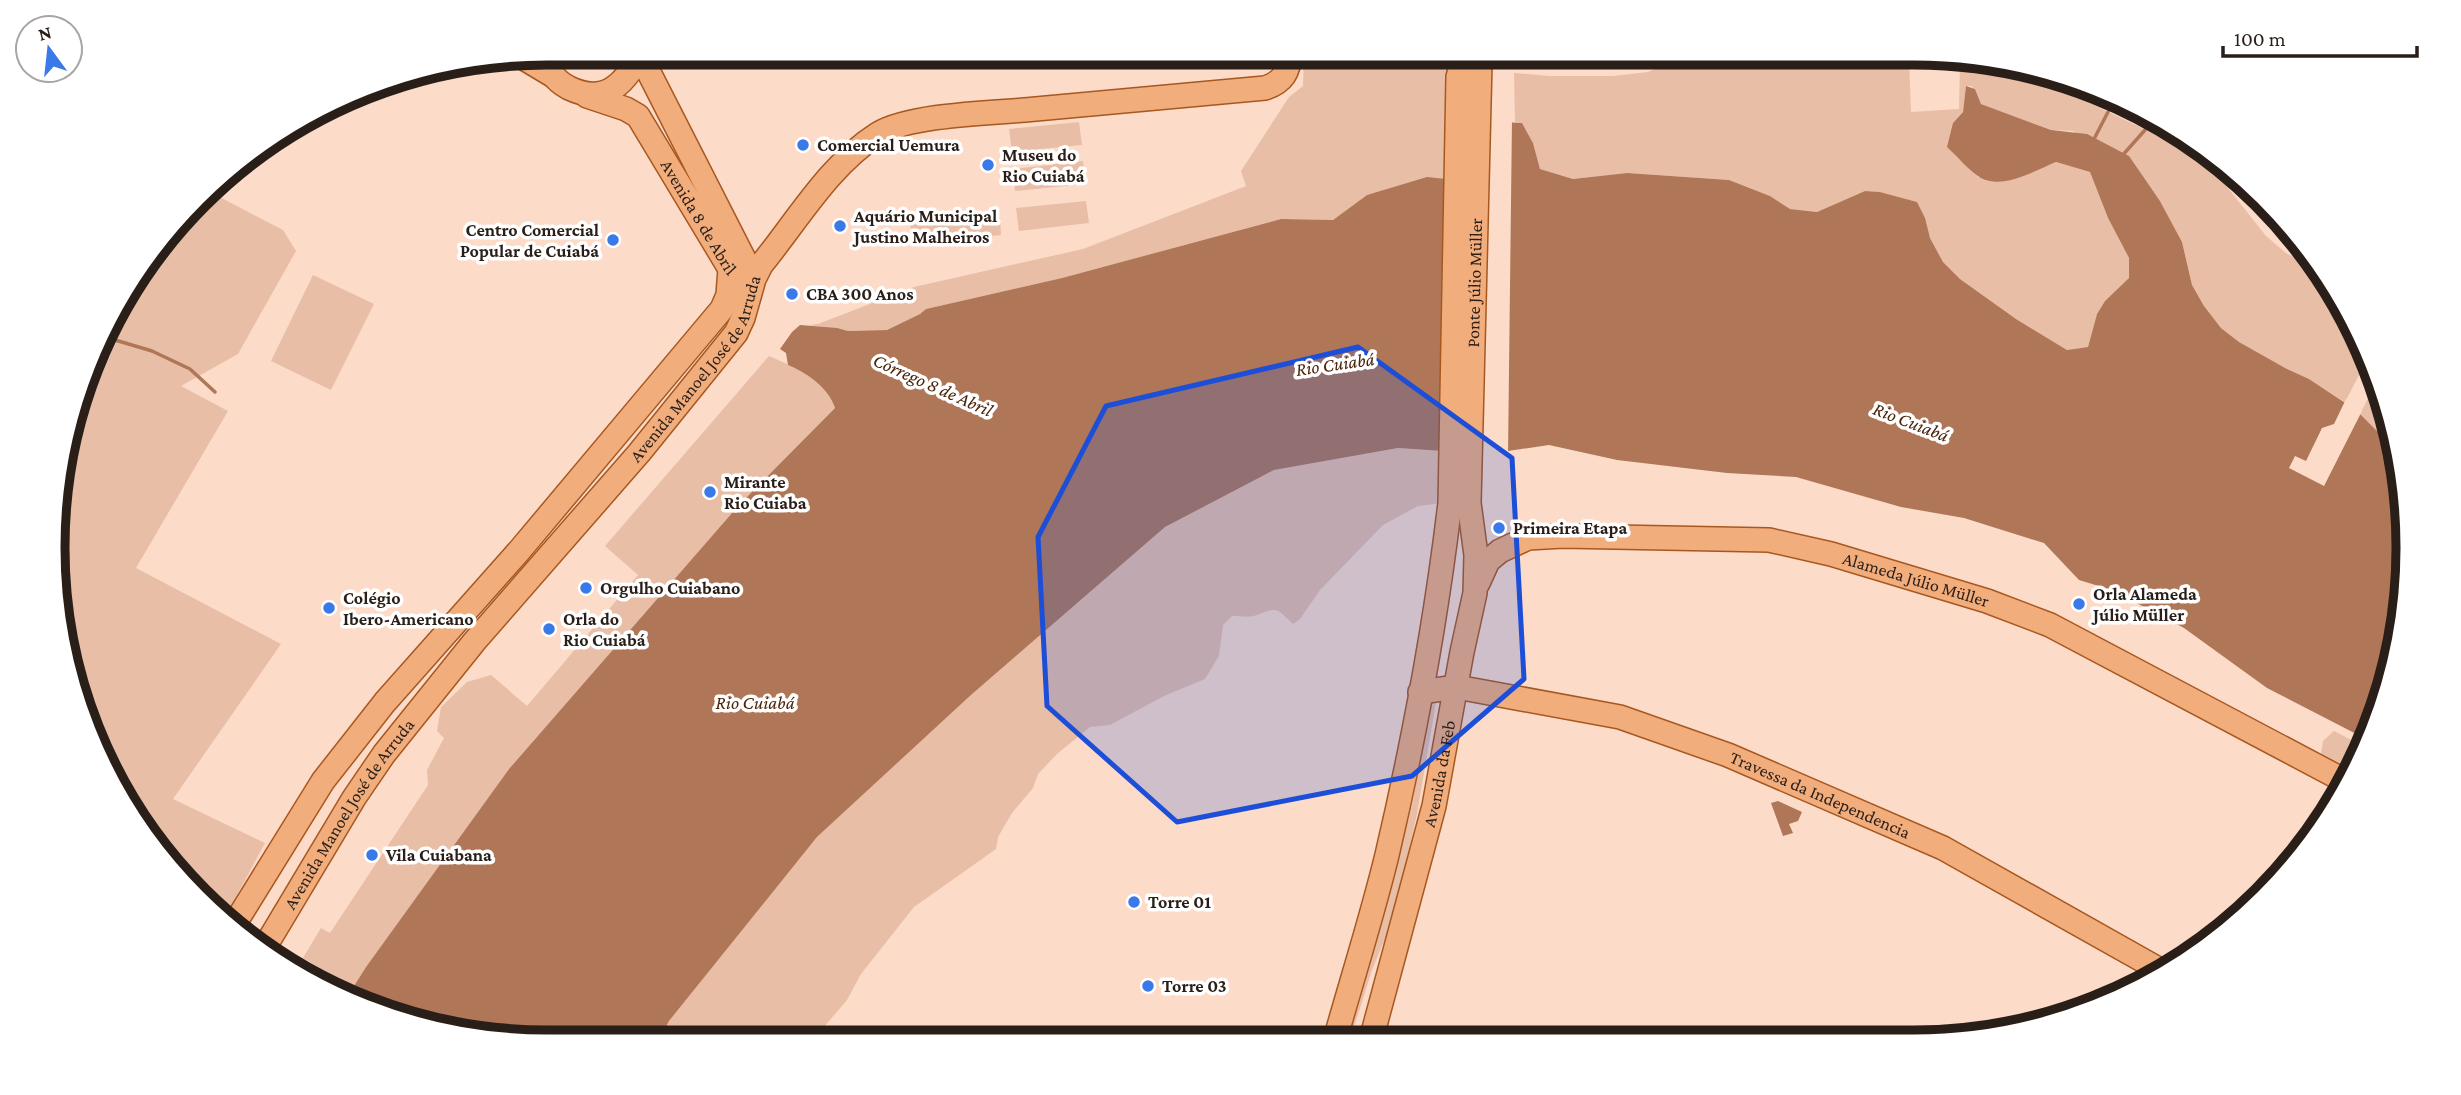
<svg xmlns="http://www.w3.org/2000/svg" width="2461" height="1095" viewBox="0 0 2461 1095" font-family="'Crimson Pro',serif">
<rect width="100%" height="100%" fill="#fcdbc9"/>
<path fill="#e9bea7" d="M1304 53H1445L1447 70 1446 179 1367 195 1333 220 1281 219 1062 278 926 309 920 314 887 330 848 331 809 325 818 324 914 287 1083 249 1246 186 1241 171 1289 97 1303 86Z
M1909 60 1911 112 1959 109 1960 62 2034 73 2098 107 2192 152 2209 164 2266 236 2286 253 2322 271 2358 329 2368 358 2345 402 2309 379 2287 369 2239 342 2221 328 2204 306 2192 285 2182 242 2160 201 2138 170 2073 131 2051 130 1981 104 1975 89 1971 86H1966L1963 112 1953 123 1966 164 1978 177 2018 178 2056 162 2090 172 2108 218 2129 258V278L2105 301 2097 314 2088 347 2067 350 2016 319 1960 279 1943 262 1930 238 1917 202 1880 192 1865 191 1817 212 1790 209 1770 196 1729 180 1627 173 1573 179 1540 169 1533 143 1522 123 1515 122 1514 73 1549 76H1613L1648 72 1661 66 1703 69Z
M1079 122 1082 145 1012 152 1009 129Z
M1083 161 1085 184 1015 191 1013 169Z
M208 191 283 230 296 251 238 354 181 386 228 411 136 568 281 644 173 799 265 843 223 921 119 795 62 644 53 547 62 451 119 300Z
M1086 201 1089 223 1019 231 1016 208Z
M1000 218 1001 235 932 242 914 247 910 224Z
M313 275 374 304 331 390 271 361Z
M769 356C794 367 827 380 835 408L739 505 509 769 366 967 347 997 312 982 320 968 303 958 321 928 330 933 428 785 427 770 444 738 437 731 441 707 467 682 491 675 527 706 638 575 605 546Z
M2377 381 2392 420 2397 451 2360 414Z
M1398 448 1443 451 1442 503 1418 506 1383 525 1320 590 1300 619 1293 624C1276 608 1278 607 1257 615 1249 618 1240 616 1232 616L1223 625 1219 656 1205 679 1164 696 1110 725 1090 727 1057 754 1038 774 1033 788 1012 813 998 837 996 849 914 907 861 974 847 1000 811 1042H658L669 1021 817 837 971 695 1165 527 1274 470Z
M1437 697 1417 814 1393 919 1372 970 1350 1040H1343L1388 895 1412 806 1432 698Z
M2334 731 2363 746 2349 775 2320 760 2323 741Z"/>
<path fill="#af7757" d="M1966 86 1975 89 1981 104 2051 130 2087 134 2129 156 2160 201 2182 242 2192 285 2204 306 2221 328 2239 342 2287 369 2309 379 2356 410 2397 451 2407 516 2404 613 2382 707 2366 739 2267 688 2184 628 2112 590 2079 580 2044 543 1964 518 1901 507 1796 477 1727 473 1617 460 1549 445 1508 451H1443L1398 448 1274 470 1165 527 971 695 817 837 669 1021 658 1042H547L388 1016 347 997 366 967 509 769 739 505 835 408C829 388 807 373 788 365L786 353 780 349 792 332 800 325 837 328 848 331 887 330 920 314 926 309 1062 278 1281 219 1333 220 1367 195 1427 177 1446 179 1503 122 1522 123 1533 143 1540 169 1573 179 1627 173 1729 180 1770 196 1790 209 1817 212 1865 191 1880 192 1917 202 1925 218 1930 238 1943 262 1960 279 2016 319 2067 350 2088 347 2097 314 2105 301 2129 278V258L2108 218 2090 172 2056 162C2036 170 2003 190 1981 178 1969 171 1958 157 1947 147L1953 123 1963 112Z
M1778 801 1802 812 1798 821 1789 824 1793 833 1783 836 1771 803Z"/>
<path fill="#fcdbc9" d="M1503 118 1512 119 1508 455H1443L1486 125Z
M2346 399 2362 411 2324 486 2289 468 2295 456 2306 461 2322 428 2334 424Z"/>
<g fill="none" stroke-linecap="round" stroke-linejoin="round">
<path stroke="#af7757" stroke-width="3.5" d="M2093 141 2108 112
M2121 157 2145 130
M105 337 152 351 190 369 215 392"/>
<defs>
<g id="major">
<path d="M546 53C547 70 554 80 569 88 604 105 624 85 640 55"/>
<path d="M639 53 745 261 753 281"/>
<path d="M522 57 552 75"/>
<path id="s1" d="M587 96 626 109 638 116 730 269 740 280"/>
<path id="s2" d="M1478 583 1488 561 1500 551 1528 538 1563 536 1769 540 1831 554 1987 601 2050 625 2345 781"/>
<path id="s3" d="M1420 692 1457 687 1620 717 1728 755 1943 848 2160 970"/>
<path d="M232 928 323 781 385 702 519 551 722 309 728 295 730 269"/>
<path id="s4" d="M263 950 354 798 384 754 474 642 639 453 736 333 743 318 754 279 761 265C797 221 829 165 878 134 909 115 988 113 1025 110 1105 103 1185 96 1265 88 1283 82 1289 72 1290 53"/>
<path d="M1335 1040C1352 979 1372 917 1387 855 1414 740 1436 621 1450 503L1458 77 1465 53"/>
<path id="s5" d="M1371 1040 1434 806 1462 652 1475 593 1476 555 1469 503 1480 63 1485 53"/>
</g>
</defs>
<use href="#major" stroke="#a75820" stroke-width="26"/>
<use href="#major" stroke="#f2ad7c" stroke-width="23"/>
</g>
<path fill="#1d4ed8" fill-opacity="0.2" stroke="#1d4ed8" stroke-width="5" stroke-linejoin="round" d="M1358 347 1512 458 1524 679 1412 776 1177 822 1047 706 1038 537 1106 406Z"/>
<g fill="#397ae8" stroke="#fff" stroke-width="2.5">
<circle cx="803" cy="145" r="7"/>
<circle cx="988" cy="165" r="7"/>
<circle cx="840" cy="226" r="7"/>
<circle cx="613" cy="240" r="7"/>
<circle cx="792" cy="294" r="7"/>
<circle cx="710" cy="492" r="7"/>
<circle cx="1499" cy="528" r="7"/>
<circle cx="586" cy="588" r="7"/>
<circle cx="2079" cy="604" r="7"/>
<circle cx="329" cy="608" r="7"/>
<circle cx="549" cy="629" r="7"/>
<circle cx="372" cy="855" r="7"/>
<circle cx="1134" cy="902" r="7"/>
<circle cx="1148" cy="986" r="7"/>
</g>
<g text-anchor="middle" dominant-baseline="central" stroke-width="7" stroke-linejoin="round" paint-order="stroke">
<g font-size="18" font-weight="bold" fill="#2a1f18" stroke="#fff" text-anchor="start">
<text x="817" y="145">Comercial Uemura</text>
<text x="1002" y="155">Museu do<tspan x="1002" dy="21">Rio Cuiabá</tspan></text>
<text x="854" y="216">Aquário Municipal<tspan x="854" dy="21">Justino Malheiros</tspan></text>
<text x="599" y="230" text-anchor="end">Centro Comercial<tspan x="599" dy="21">Popular de Cuiabá</tspan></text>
<text x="806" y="294">CBA 300 Anos</text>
<text x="724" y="482">Mirante<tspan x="724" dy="21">Rio Cuiaba</tspan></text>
<text x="1513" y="528">Primeira Etapa</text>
<text x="600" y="588">Orgulho Cuiabano</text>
<text x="2093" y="594">Orla Alameda<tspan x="2093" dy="21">Júlio Müller</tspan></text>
<text x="343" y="598">Colégio<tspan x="343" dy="21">Ibero-Americano</tspan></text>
<text x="563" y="619">Orla do<tspan x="563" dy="21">Rio Cuiabá</tspan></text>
<text x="386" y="855">Vila Cuiabana</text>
<text x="1148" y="902">Torre 01</text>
<text x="1162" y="986">Torre 03</text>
</g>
<g font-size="18" fill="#2a1f18" stroke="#fff">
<text stroke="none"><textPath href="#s1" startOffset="173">Avenida 8 de Abril</textPath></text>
<text stroke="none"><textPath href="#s5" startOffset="770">Ponte Júlio Müller</textPath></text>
<text stroke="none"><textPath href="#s4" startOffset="728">Avenida Manoel José de Arruda</textPath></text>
<text stroke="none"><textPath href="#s2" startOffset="464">Alameda Júlio Müller</textPath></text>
<text stroke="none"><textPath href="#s5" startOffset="275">Avenida da Feb</textPath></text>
<text stroke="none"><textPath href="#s3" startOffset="418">Travessa da Independencia</textPath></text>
<text stroke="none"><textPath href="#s4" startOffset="161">Avenida Manoel José de Arruda</textPath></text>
</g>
<g font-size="19" font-style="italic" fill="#4a240b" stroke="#fff">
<text transform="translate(1335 364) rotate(-8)">Rio Cuiabá</text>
<text transform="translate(933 385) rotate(24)">Córrego 8 de Abril</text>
<text transform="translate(1911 422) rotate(21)">Rio Cuiabá</text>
<text x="755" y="702">Rio Cuiabá</text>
</g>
</g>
<path d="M0 0H2461V1095H0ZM547 65H1914A482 482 0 0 1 2396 547V548A482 482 0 0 1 1914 1030H547A482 482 0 0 1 65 548V547A482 482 0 0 1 547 65Z" fill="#fff" fill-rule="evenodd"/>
<path fill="none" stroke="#2a1f18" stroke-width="9" d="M547 65H1914A482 482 0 0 1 2396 547V548A482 482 0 0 1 1914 1030H547A482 482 0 0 1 65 548V547A482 482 0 0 1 547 65Z"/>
<g transform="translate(49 49) rotate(345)"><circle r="33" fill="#ffffff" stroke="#aaa5a3" stroke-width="2"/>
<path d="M0-5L12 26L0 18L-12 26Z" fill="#397ae8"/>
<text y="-10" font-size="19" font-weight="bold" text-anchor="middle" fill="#2a1f18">N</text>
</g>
<path d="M2223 46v10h194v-10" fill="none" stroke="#2a1f18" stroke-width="3.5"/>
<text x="2234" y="46" font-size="21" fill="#2a1f18" stroke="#ffffff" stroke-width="5" paint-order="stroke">100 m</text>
</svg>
